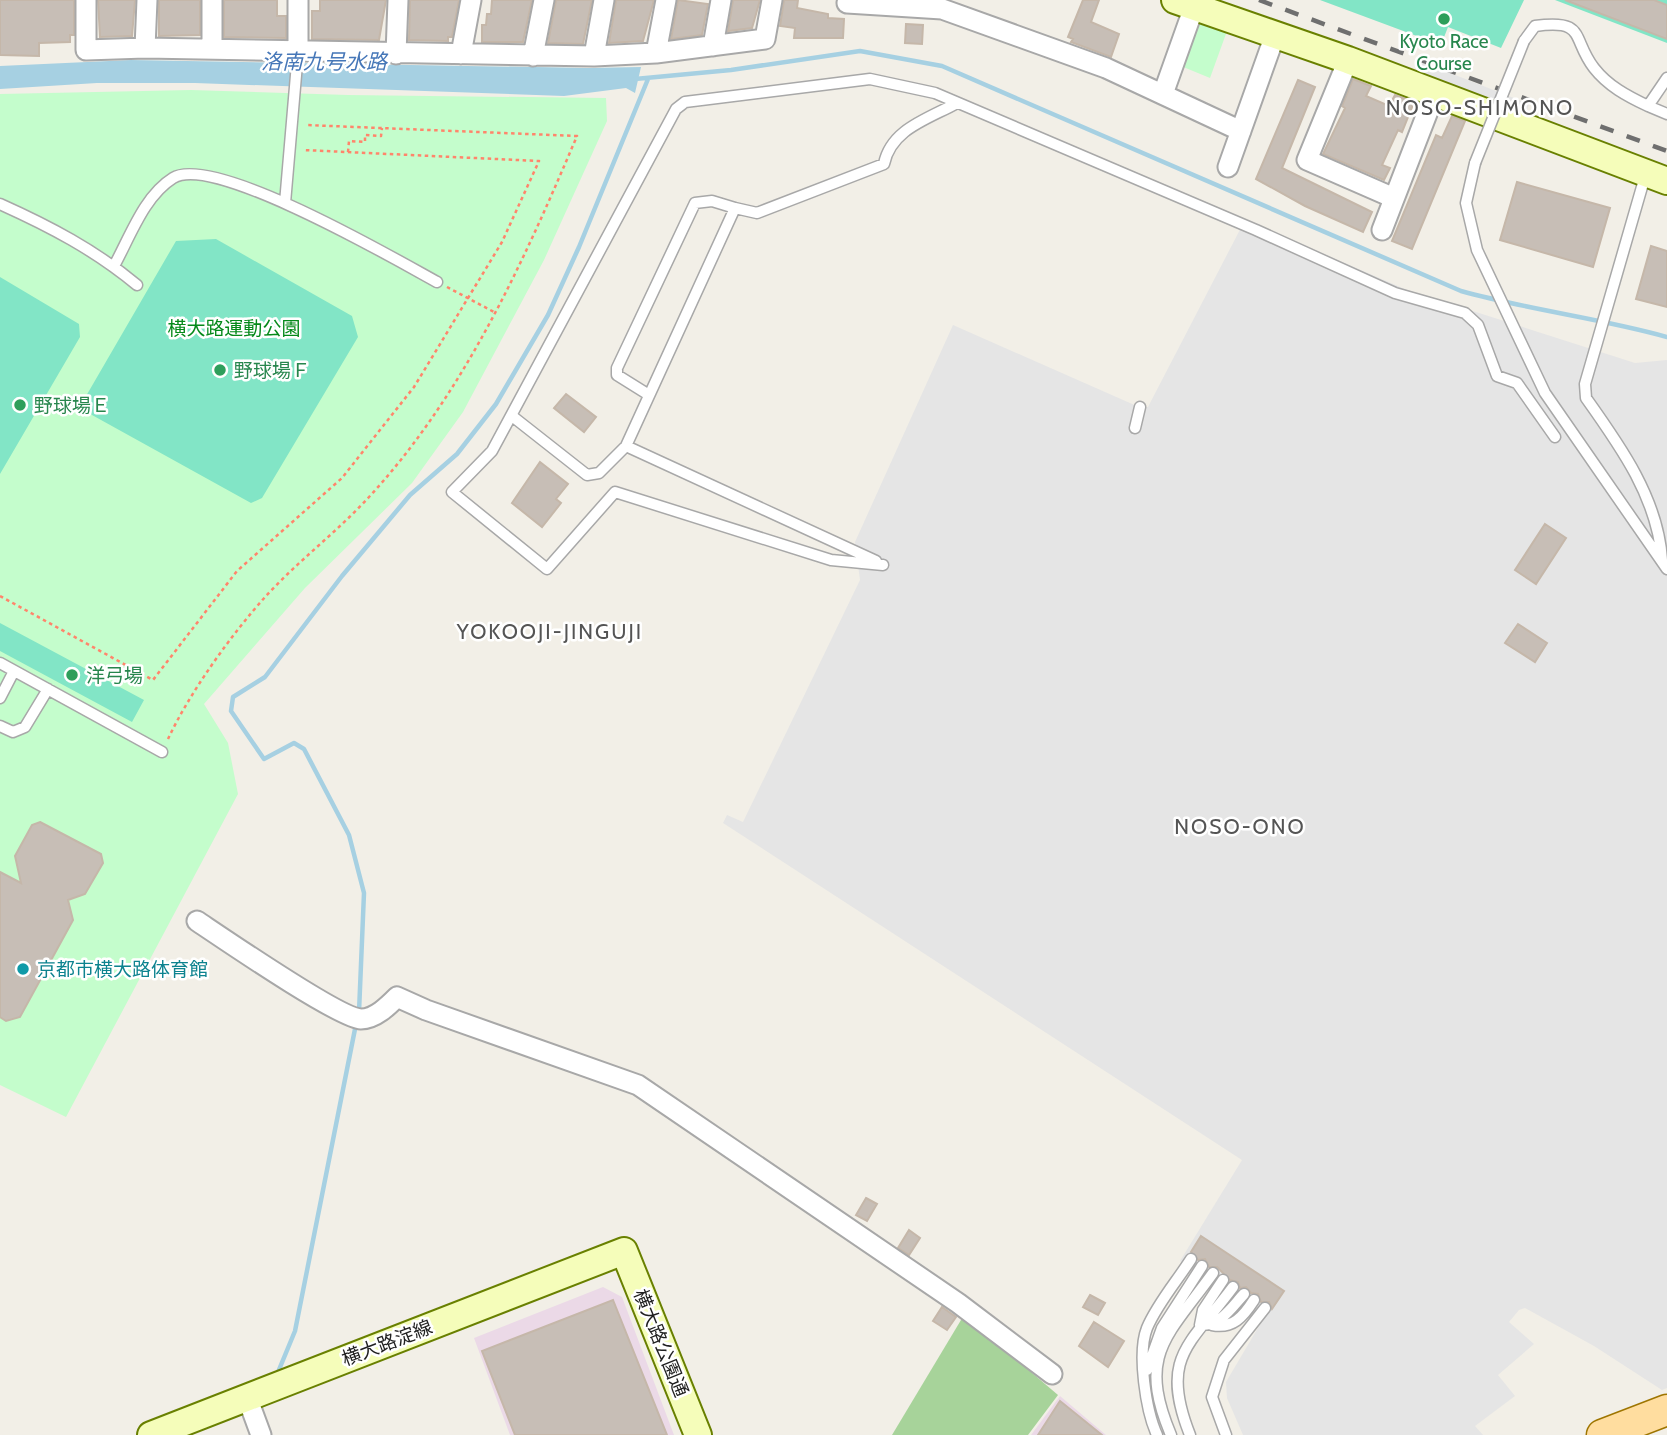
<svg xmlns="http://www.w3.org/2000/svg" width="1667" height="1435" viewBox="0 0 1667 1435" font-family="Cabin,'Noto Sans JP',sans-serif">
<rect width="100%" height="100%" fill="#f2efe7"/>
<path fill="#ebd9e7" d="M603 1287 622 1297 674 1435H510L474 1338Z
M1060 1396 1106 1435H1031Z"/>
<path fill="#a7d39a" d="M964 1315 1058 1395 1028 1435H892Z"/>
<path fill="#c4fdcc" d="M1192 17 1227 31 1210 78 1176 64Z
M191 90 348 95 606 98 607 121 544 260 463 412 412 483 305 588 204 704 228 743 238 794 66 1117 0 1085V94Z"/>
<path fill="#82e5c6" d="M1320 0H1524L1501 48 1448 27 1441 45Z
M1555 0H1667V43Z
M216 239 352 316 358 337 262 498 251 503 92 415 82 403 176 241Z
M0 277 79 324 80 337 0 474Z
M0 623 144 700 132 722 0 651Z"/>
<path fill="#e5e5e5" d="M1422 62 1529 104 1524 118 1416 76Z
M1245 220 1407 290 1635 363 1667 360V1388L1662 1390 1594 1346 1525 1308 1519 1310 1509 1322 1534 1344 1498 1375 1515 1396 1475 1426 1483 1435H1243L1227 1398 1226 1382 1265 1316 1180 1261 1242 1160 723 823 727 815 743 822 860 580 855 542 953 325 1139 407H1148Z"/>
<path fill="#a6d0e2" d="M131 60 588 68 641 67 635 93 626 88 564 96 195 83H97L0 89V66Z"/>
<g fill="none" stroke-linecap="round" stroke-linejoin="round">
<path stroke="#a6d0e2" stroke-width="4.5" d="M635 79 731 70 860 51 942 66 1461 291C1529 310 1599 318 1667 337
M359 1012 364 893 349 835 304 749 294 743 264 759 231 711 233 697 265 677 342 576 410 495 457 454 496 404 548 315 579 247 648 79
M276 1377 295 1331 356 1024"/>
</g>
<path fill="#c7beb6" stroke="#c5b7a9" stroke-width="2" d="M0 0H74V35H70V42L39 43V56L0 55Z
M98 0H135L132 36 100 37Z
M159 0H200V35L159 36Z
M224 0H277V16H286V38L224 37Z
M320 0H386L379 40 312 39V11H320Z
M410 0H459L452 37H448V41L409 40Z
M492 0H532L523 42H482V25H486L487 14H491Z
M556 0H592L583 44 548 43Z
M616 0H654L643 41 609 43Z
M678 0 708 4 702 35 671 39Z
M733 0H760L752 28 728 31Z
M784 0H798L797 8 828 14V18L844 19 843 38H794L795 28 780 26Z
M1083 0H1099L1091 22 1119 34 1111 57 1071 42 1073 39 1068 37Z
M1565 0H1654L1667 5V39Z
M906 24 923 25 922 44 905 43Z
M1353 79 1371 86 1366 96 1389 106 1395 95 1414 102 1402 132 1398 130 1382 165 1390 168 1384 180 1323 154 1345 108 1342 106Z
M1298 80 1315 87 1282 168 1372 212 1363 232 1305 206 1256 179Z
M1452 116 1465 121 1412 249 1392 241 1436 135 1442 138Z
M1517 182 1610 208 1593 267 1500 240Z
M1651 246 1667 251V307L1636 299Z
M566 394 596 417 584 432 554 408Z
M540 462 568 484 556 499 561 503 542 527 512 503Z
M1545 524 1566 538 1536 584 1515 570Z
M1518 624 1547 643 1535 662 1505 643Z
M40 822 101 854 103 863 85 894 68 900 73 920 20 1017 6 1021 0 1017V872L21 883 15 856 32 825Z
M866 1198 877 1204 867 1221 856 1215Z
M909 1230 920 1238 909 1255 898 1248Z
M1201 1236 1284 1291 1272 1309 1269 1302H1261L1258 1294 1251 1293 1246 1287 1240 1288 1238 1282 1230 1280 1217 1267H1209L1205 1259 1198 1260 1191 1252Z
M1090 1295 1105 1303 1098 1315 1083 1307Z
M613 1300 667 1435H515L482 1351Z
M942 1307 956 1317 947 1330 933 1321Z
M1094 1322 1124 1341 1108 1367 1079 1346Z
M1060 1401 1102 1435H1038Z"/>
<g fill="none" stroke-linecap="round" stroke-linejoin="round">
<defs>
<path id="lane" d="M1524 41 1535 26C1587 19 1571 38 1594 68 1608 86 1627 96 1648 106L1667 78
M1648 106 1667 114
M1475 163 1466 203 1477 250 1545 393 1667 569
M1646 173 1585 384 1586 398C1621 447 1658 499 1662 560
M285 203 298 52
M0 204C49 226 95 250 137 285
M114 266C130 237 144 196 173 178 213 153 395 259 437 282
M649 395 617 375V368L695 203 712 201 735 208
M512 416 587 475 599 473 626 446 735 208 757 213 884 164C891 129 928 119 957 103
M1135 428 1140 407
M626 446 876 561
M883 565 831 560 615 492 547 569 452 492 492 451 676 109 685 102 870 79 935 93 1256 230 1395 293 1465 313 1478 325 1497 376 1517 383 1555 437
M0 663 162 752
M0 698 14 671
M0 726 13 732 25 727 48 689
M1200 1325 1203 1310 1223 1280
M1201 1325C1221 1325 1231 1308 1244 1294
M1212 1325C1233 1329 1243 1317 1254 1300
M1147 1370 1162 1328 1202 1266
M1157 1435C1146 1411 1137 1353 1147 1328 1157 1304 1177 1281 1191 1259
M1171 1435C1137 1354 1167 1337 1213 1273
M1190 1435C1159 1357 1190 1345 1233 1287
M1226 1435 1212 1397 1224 1360 1265 1308"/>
<path id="street" d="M86 0V50L145 48 594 56 656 53 765 39 772 0
M848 0 847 3 942 9 1106 68 1241 131
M713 46 721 0
M145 48 147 0
M212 49V0
M298 52V0
M656 53 666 0
M396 54 398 0
M461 54 471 0
M533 56 544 0
M594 56 604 0
M1348 60 1307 160 1394 198
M1163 94 1194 7
M1228 167 1275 35
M1382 230 1435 93
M197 921C221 937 339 1018 361 1019 375 1019 388 1006 397 997L426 1010 638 1085 958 1303 1052 1374
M247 1397 261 1435"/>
<path id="secondary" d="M1175 0 1348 60 1667 181
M151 1435 624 1251 698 1435"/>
<path id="primary" d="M1602 1435 1667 1410"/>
</defs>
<use href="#lane" stroke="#a8a8a8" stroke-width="13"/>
<use href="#street" stroke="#a8a8a8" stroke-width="23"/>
<use href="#secondary" stroke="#698000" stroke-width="30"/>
<use href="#primary" stroke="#9e7500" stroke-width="33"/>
<path stroke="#ff856b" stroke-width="2.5" stroke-dasharray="3.5 3.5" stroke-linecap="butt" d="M348 152 349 141 365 142V135L381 136 382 128
M447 287 494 312
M0 596 153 680 237 571 342 478 414 387 502 242 539 161 303 150
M168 739C190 692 231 635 266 596 298 561 337 532 369 497 464 394 523 263 577 136L306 125"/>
<use href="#lane" stroke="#fff" stroke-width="10"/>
<use href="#street" stroke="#fff" stroke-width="19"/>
<use href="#secondary" stroke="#f5fdba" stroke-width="26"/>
<use href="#primary" stroke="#ffdd9f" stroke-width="30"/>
<path stroke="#6f6f6f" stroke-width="4.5" stroke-dasharray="14 14" stroke-linecap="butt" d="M1259 0 1667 151"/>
<defs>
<path id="lane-bridge" d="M1475 163 1524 41"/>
</defs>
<use href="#lane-bridge" stroke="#a8a8a8" stroke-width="13" stroke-linecap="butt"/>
<use href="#lane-bridge" stroke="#fff" stroke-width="10"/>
</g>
<g fill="#2e9e5b" stroke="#fff" stroke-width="2.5">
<circle cx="1444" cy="19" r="7"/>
<circle cx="220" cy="370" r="7"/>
<circle cx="20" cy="405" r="7"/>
<circle cx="72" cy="675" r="7"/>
</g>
<circle fill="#0f9aa8" stroke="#fff" stroke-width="2.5" cx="23" cy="969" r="7"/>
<g text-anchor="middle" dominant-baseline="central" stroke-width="5" stroke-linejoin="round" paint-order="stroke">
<g font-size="19" fill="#27864d" stroke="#fff" text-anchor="start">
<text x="1444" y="41" text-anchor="middle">Kyoto Race<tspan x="1444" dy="22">Course</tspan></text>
<text x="234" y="370">野球場Ｆ</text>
<text x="34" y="405">野球場Ｅ</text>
<text x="86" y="675">洋弓場</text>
</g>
<g font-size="19" fill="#05891a" stroke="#fff">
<text x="234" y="328">横大路運動公園</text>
</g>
<g font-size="19" fill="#0d838f" stroke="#fff" text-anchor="start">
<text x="37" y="969">京都市横大路体育館</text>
</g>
<g font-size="19" fill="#212121" stroke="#fff">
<text transform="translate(387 1343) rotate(-21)">横大路淀線</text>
<text transform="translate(661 1343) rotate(68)">横大路公園通</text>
</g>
<g font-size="21" font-style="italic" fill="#4677b8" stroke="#fff">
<text x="324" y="61">洛南九号水路</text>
</g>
<g font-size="21" letter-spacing="2" fill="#545454" stroke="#fff">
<text x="1480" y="107">NOSO-SHIMONO</text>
<text x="550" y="631">YOKOOJI-JINGUJI</text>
<text x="1240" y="826">NOSO-ONO</text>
</g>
</g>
</svg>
